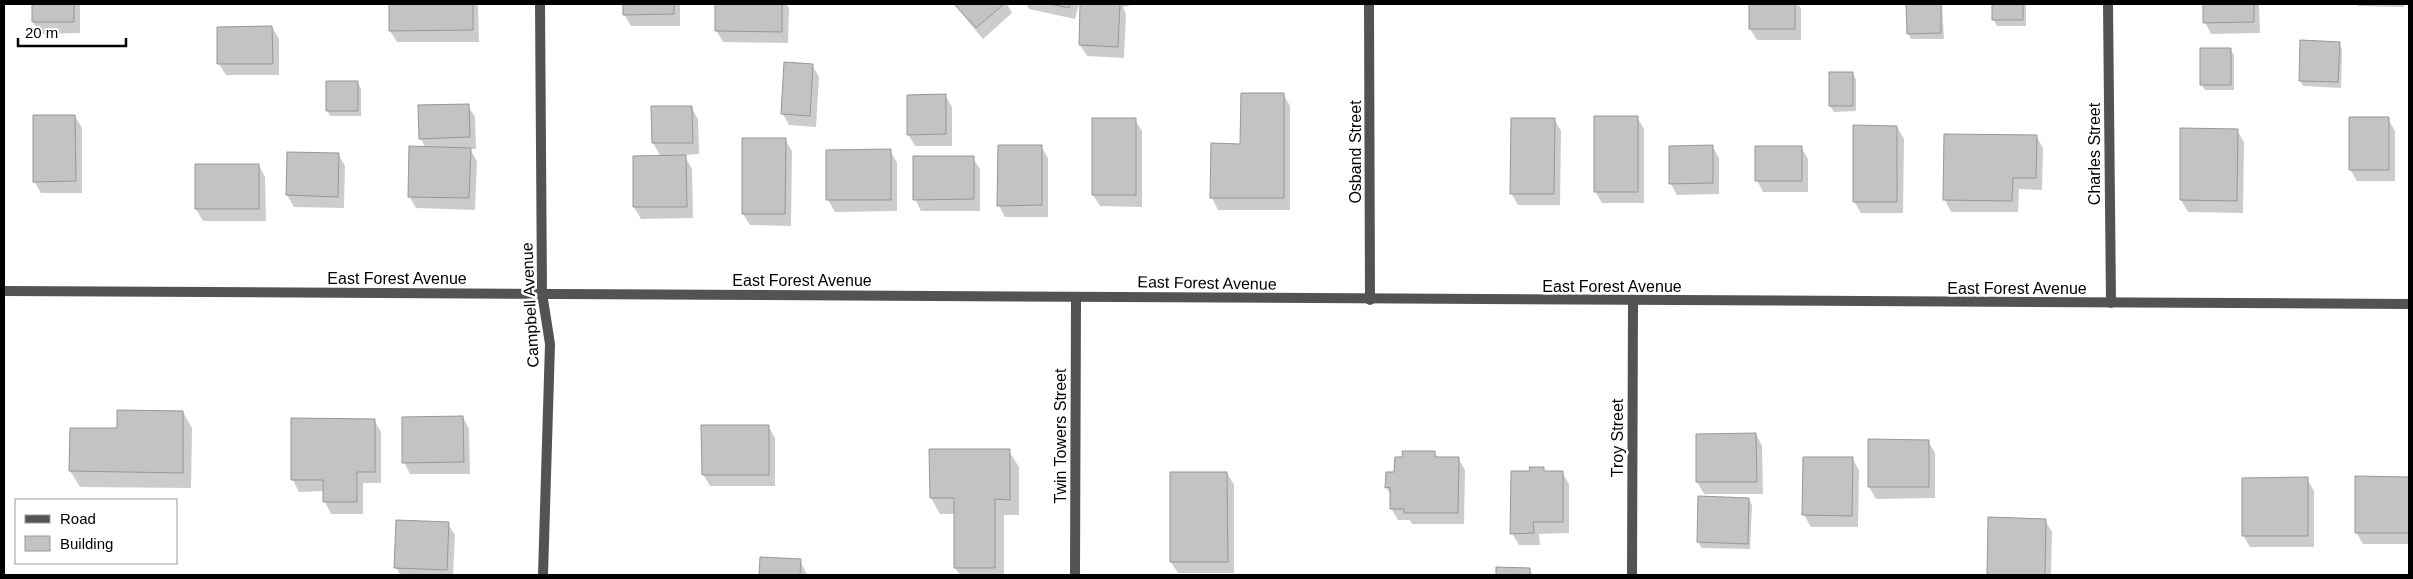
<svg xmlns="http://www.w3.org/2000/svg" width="2413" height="579" viewBox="0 0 2413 579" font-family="Helvetica,sans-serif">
<rect width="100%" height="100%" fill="#fff"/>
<path fill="#0003" d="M33 4H80V33L40 34 33 22Z
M390 4H478L479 42H397L390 31Z
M624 4H680V26H631L624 14Z
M717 4H786L789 8 788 43 723 42 716 30Z
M954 4H1007L1012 13 983 39Z
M1026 4H1079L1075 19 1029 9Z
M1082 4H1135L1123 7 1126 14 1124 58 1087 56 1080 45Z
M1750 4H1798L1801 9V40H1757L1750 29Z
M1907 4H1942L1944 39H1911L1908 33Z
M1994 4H2026V26H1997L1994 20Z
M2204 4H2259L2260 33 2211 34 2205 22Z
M2357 4H2404V7L2358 6Z
M272 27 279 39V75H226L219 64Z
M2339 43 2342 49 2341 88 2303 86 2300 80Z
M2230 49 2234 55V90H2205L2201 84Z
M812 65 819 77 816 127 789 125 783 114Z
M1852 73 1856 79V111L1834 112 1830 106Z
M358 83 361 89V116H330L327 110Z
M945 95 952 107V146H915L908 134Z
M1284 95 1290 106V210H1218L1212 198 1242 145Z
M468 106 475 117 476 149H470L477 161 475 210 416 208 409 196 426 148 420 138Z
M691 107 698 119 699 154 684 155 692 169 693 218 641 219 634 207 661 157 653 143V108Z
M75 116 82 128V193H41L34 181Z
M1637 117 1644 129V203H1602L1595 191Z
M1554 119 1561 131 1560 205H1518L1511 193Z
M2388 119 2395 131V181H2357L2350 169Z
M1135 120 1142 131V207L1100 206 1093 195Z
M1897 127 1904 139 1903 213H1861L1854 201Z
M2237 130 2244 142 2243 213 2188 212 2181 200Z
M2036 136 2043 148 2042 190 2019 189 2018 212H1951L1945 200Z
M785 139 792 151 791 226 750 225 743 214Z
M1041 146 1048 158V217H1005L999 206Z
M1712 146 1719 158V194L1677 195 1671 184Z
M1801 147 1808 159V192H1763L1757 180Z
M827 151H890L897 162V211L835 212 828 200Z
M338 154 345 166 344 208 294 207 287 195Z
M973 158 980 169V211H921L915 199Z
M259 165 265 177 266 221H203L196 209Z
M183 412 192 428 191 488 80 487 70 471Z
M463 417 469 429 470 474H410L404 462Z
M374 420 381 432V483H363V514H331L325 502V491L299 492 293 480Z
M768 426 775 438V486H710L703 474Z
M1756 434 1762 446 1763 494H1704L1697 482V435Z
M1928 441 1935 453V498L1876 499 1869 487Z
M931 450 1009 451 1019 467V515H1004V575H960L955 568V514H940L931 498Z
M1435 452 1438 459 1458 458 1465 470 1464 524H1412L1410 520H1398L1391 508V495L1386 487 1396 473Z
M1804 458H1852L1859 470 1858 527H1811L1804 515Z
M1543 468 1545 472H1562L1569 484V533L1539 534 1540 545H1519L1512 533Z
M1227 473 1234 485V573H1178L1171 562Z
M2356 478H2409V544H2363L2356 532Z
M2307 479 2314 491V547H2250L2243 535Z
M1749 499 1752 505 1750 549 1702 548 1698 542Z
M1989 519 2045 520 2052 532 2051 575H1988Z
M448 524 455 535 453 575H400L396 567Z
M761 558 800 560 807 575H761Z
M1497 568 1529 569 1533 575H1497Z"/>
<path fill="#c3c3c3" stroke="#979797" d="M32 4H74V22H32Z
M389 4H473V30L389 31Z
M623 4H674V14L623 15Z
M715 4H782V32L715 31Z
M954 4H1004L976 28Z
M1050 4H1070L1069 8Z
M1080 4H1120L1118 47 1079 45Z
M1749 4H1795V29H1749Z
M1906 4H1941V33L1907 34Z
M1992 4H2023V20H1992Z
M2203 4H2254V22L2203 23Z
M272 26 273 64H217V27Z
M2300 40 2340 42 2338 82 2299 81Z
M2200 48H2231V85H2200Z
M784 62 813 64 810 116 781 114Z
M1829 72H1853V106H1829Z
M326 81H358V111H326Z
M1241 93H1284V198H1210L1211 143 1240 144Z
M946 94V134L907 135V95Z
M469 104 470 137 419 139 418 105Z
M651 106H692L693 143H652Z
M33 115H75L76 181 33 182Z
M1594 116H1638V192H1594Z
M2349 117H2389V170H2349Z
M1092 118H1136V195H1092Z
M1511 118H1555L1554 194H1510Z
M1853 125 1897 126V202H1853Z
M2180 128 2238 129 2237 201 2180 200Z
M1944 134 2037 135 2036 178H2013L2012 201 1943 200Z
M742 138H786L785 214H742Z
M998 145H1042V205L997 206Z
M1713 145V183L1669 184V146Z
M409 146 471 148 469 198 408 197Z
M1755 146H1802V181H1755Z
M891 149V200H826V150Z
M287 152 339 153 338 197 286 195Z
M686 155 687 207H633V156Z
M913 156H974V199L913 200Z
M195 164H259V209H195Z
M117 410 183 411V473L69 471 70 428H117Z
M463 416 464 462 402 463V417Z
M291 418 375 419V472H357V502H323V480H291Z
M701 425H769V475H702Z
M1756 433 1757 482H1696V434Z
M1868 439 1929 440V487H1868Z
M929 449H1010V500L995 499V568H954V498H930Z
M1402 451H1435V457H1459L1458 513H1404V509H1390V487L1385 488 1386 472H1394L1395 457H1403Z
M1803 457H1853L1852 516 1802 515Z
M1529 467H1544V471H1563V522H1533L1534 533 1510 534 1511 471H1530Z
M1170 472H1227L1228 562H1170Z
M2355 476 2409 477V533H2355Z
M2308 477V536H2242V478Z
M1698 496 1749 498 1748 544 1697 542Z
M1988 517 2046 519 2045 575H1987Z
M396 520 449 522 447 570 394 568Z
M760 557 801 559 800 575H759Z
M1496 567 1530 568V575H1496Z"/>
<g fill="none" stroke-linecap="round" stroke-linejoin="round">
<path stroke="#535353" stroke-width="10" d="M542 293 550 344 543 575
M1632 575 1633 301"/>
<path stroke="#535353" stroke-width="10" d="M540 4 542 293
M1369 4 1370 300
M2108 4 2111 303
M1075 575 1076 297"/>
<path stroke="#535353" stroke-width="10" d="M4 291 2409 304"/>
</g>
<g text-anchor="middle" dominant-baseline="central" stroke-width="5" stroke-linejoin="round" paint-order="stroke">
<g font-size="16" fill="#000" stroke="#fff">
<text transform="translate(1355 152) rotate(-90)">Osband Street</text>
<text transform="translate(2094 154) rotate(-90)">Charles Street</text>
<text x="397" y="278">East Forest Avenue</text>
<text x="802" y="280">East Forest Avenue</text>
<text transform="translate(1207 283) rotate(1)">East Forest Avenue</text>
<text x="1612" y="286">East Forest Avenue</text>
<text x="2017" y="288">East Forest Avenue</text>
<text transform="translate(530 305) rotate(-93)">Campbell Avenue</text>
<text transform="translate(1060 436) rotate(-90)">Twin Towers Street</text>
<text transform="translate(1617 438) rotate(-90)">Troy Street</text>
</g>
</g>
<rect width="2413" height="579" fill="none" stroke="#000000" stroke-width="10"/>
<rect x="15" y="499" width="162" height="65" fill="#ffffff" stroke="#999999"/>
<rect x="25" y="515" width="25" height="8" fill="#535353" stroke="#999999"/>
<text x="60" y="524" font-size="15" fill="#000000">Road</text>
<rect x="25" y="536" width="25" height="15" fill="#c3c3c3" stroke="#999999"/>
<text x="60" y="549" font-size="15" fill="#000000">Building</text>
<path d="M18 38v8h108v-8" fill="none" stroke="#000000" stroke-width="2.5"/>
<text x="25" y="38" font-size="15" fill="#000000" stroke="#ffffff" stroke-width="4" paint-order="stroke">20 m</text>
</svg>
